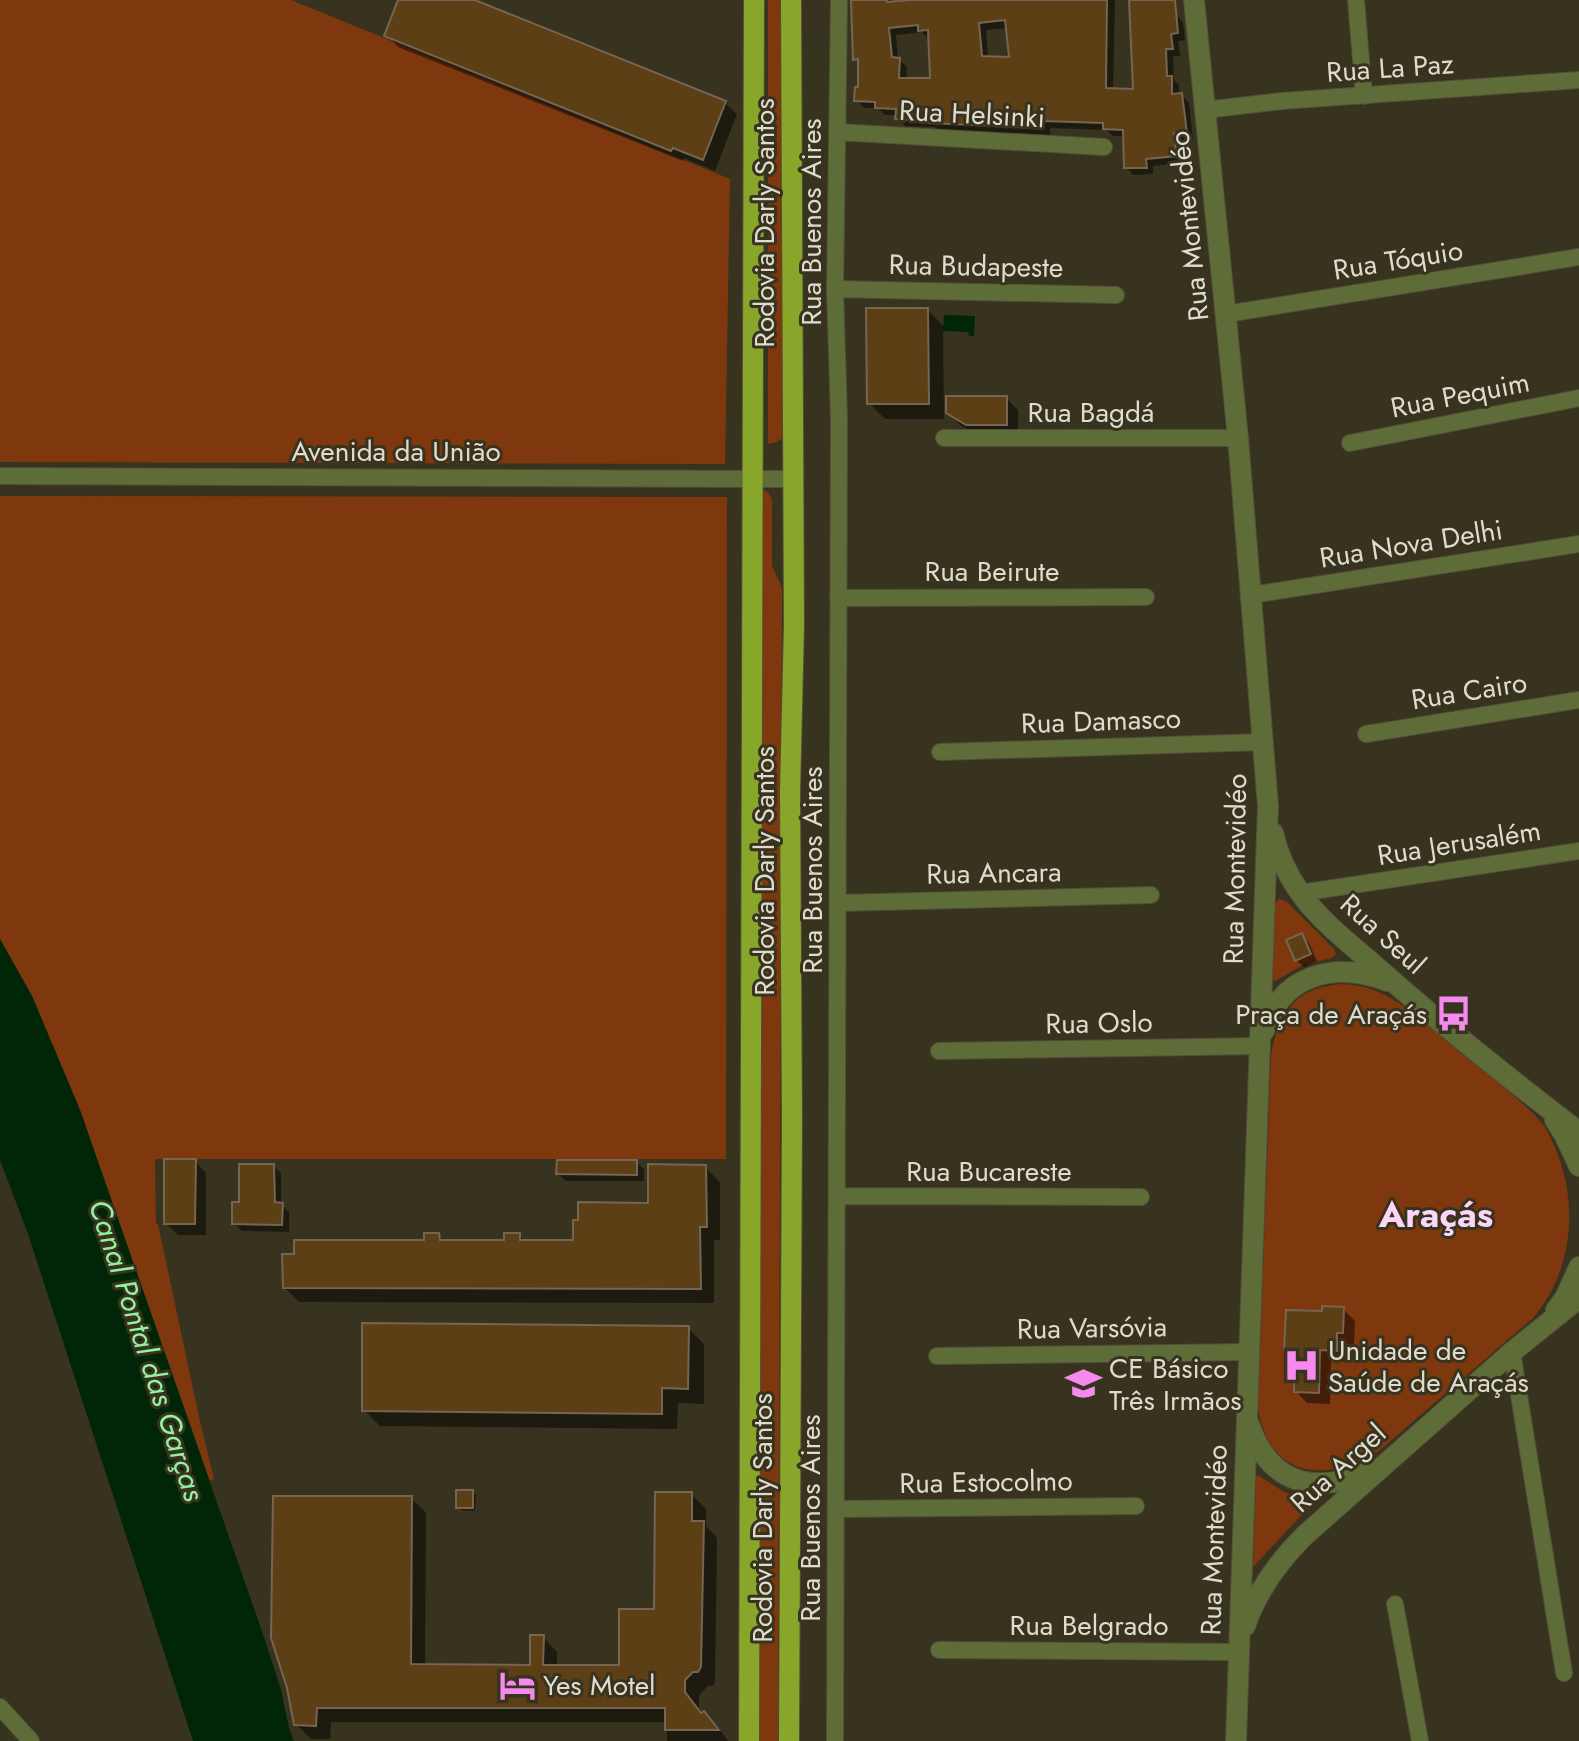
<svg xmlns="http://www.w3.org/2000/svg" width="1579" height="1741" viewBox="0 0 1579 1741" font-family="Jost,sans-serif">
<rect width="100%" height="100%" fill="#38331e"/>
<path fill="#7f380e" d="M0 0H291L730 179 725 464 0 462Z
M768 0H784V437L777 442 768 444Z
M763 490 768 492 772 499V566L782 588 781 838H762Z
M0 496 727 497 726 1159H155L156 1224H158L199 1417 214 1479 210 1481 80 1110 32 996 0 939Z
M762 847H781L778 1741H759Z
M1279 899 1286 901 1334 949 1336 954 1332 958 1303 965 1275 981 1271 979 1274 905Z
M1343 984C1391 986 1422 1021 1457 1050 1484 1073 1524 1100 1545 1127 1579 1186 1579 1264 1533 1318L1380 1450C1327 1484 1269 1479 1258 1408L1271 1056C1278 1012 1296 987 1343 984Z
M1258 1475 1284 1492 1309 1500 1312 1504 1253 1567 1256 1477Z"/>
<path fill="#002507" d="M944 315 975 316 974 336H969L968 332 943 331Z
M0 939 32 996 80 1110 265 1640 281 1690 289 1728 294 1741H193L28 1234 0 1160Z"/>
<path fill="#0007" fill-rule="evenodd" d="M401 0H469L725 103 737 114 715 171 684 158 683 161 398 47 387 35Z
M853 0H889L892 4 917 0H1115L1113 90 1135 91 1131 0H1168L1175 14 1183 22 1185 40 1178 41 1180 56H1173L1174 80 1179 85V95H1182L1189 103 1193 140H1181L1183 163 1153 166V174L1133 175 1126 167 1125 136H1113L1107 130 1050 128V135L938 130 935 127 905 126 897 118V115H885L878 108H864L856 100 860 89V64L855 59ZM1008 28 1011 59 988 58 986 30ZM922 32 928 38H931L932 80H906L907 67 898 59 896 35Z
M928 310 943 326 944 419H885L869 403Z
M1006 398 1018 410V436H979L960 425 948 412Z
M1302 935 1309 943 1317 961 1304 967 1296 960Z
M195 1161 206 1173V1235H178L166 1223Z
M636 1162 644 1169V1181H566L558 1174Z
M274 1166 281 1174V1204L289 1212V1232L242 1231 234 1223 241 1204Z
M705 1167 720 1182V1240H714V1303L299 1302 285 1288 426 1242 438 1235 446 1242H506L519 1235 526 1242H575L580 1222 650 1205Z
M1343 1309 1355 1321 1354 1344H1348V1362L1331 1361 1330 1404 1307 1403 1296 1391V1378L1290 1373 1291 1353 1287 1348 1324 1313Z
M688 1328 704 1344V1404L678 1403 677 1429 380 1426 364 1410Z
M472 1492 476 1495 475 1511 461 1510 458 1507Z
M691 1494 706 1509V1526L717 1538 715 1682 713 1686H708L699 1695V1709L719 1728 728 1741H667V1722H331L330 1739H311L296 1724 411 1498 426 1513 425 1666 532 1667 543 1637 557 1652V1667H621L656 1611Z"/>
<path fill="#5d3f16" stroke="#756552" stroke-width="2" fill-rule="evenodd" d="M398 0H475L726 101 703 160 673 148 671 151 384 36Z
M851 0H887V2L910 0H1107L1106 88 1133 89 1129 0H1175L1178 33 1171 34 1173 49H1166L1167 76H1172V94L1182 93 1187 133H1174L1177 156 1146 159 1147 168H1124L1123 130 1103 129V123L1043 121V128L928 123V121L895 119 896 109 875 108V102L854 101 855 87H858V59L853 60ZM1005 20 1009 57 982 56 979 23ZM918 25V31L928 30 930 78H899L900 58 892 57 889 28Z
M866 308H928L929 404H867Z
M946 396H1007V425H966L946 413Z
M1302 933 1311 954 1295 961 1286 940Z
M164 1159H196L195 1224H164Z
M557 1160H637V1175L556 1174Z
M239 1164H274L275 1202 283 1203 282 1225 232 1224V1202H239Z
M648 1164 706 1165 707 1227H700L701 1289 283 1288 282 1254H294V1240H424V1233H439L440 1240H504V1233H520V1240H573V1220H578V1202L648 1203Z
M1322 1306 1344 1307 1343 1333H1337V1351L1320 1350 1319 1393 1294 1392V1374L1288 1373 1289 1349H1284L1286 1310 1322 1311Z
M362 1323 689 1326 688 1389 662 1388V1414L362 1411Z
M456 1490H473V1508H456Z
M655 1492H692V1521H704L701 1667 698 1672H693L685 1680V1692L701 1713 704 1711 719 1730H665V1708H317L316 1726 294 1725 287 1688 271 1638 273 1496H412L411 1664 530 1665V1635H544L543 1665H619V1609H654Z"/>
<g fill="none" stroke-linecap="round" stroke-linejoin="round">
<defs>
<path id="minor" d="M1356 0 1364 96
M1205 110 1282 101 1579 80
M837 132 1104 147
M835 289 1116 295
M1226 314 1579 257
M944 438H1238
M1350 443 1579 398
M0 476 793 479
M1251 595 1579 544
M838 598 1146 597
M1366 734 1579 700
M940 752 1263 742
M1300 893 1579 851
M838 903 1151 895
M939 1051 1259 1046
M837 1196 1141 1197
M1512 1352 1564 1673
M937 1356 1248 1352
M836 1509 1136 1506
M1395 1604 1420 1741
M939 1650 1239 1652
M0 1707 31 1741
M835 1741 839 419 835 289 839 0"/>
<path id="tertiary" d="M1194 0 1238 438 1268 806 1236 1741
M1273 833C1278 855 1288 876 1301 894 1322 923 1353 946 1380 970 1444 1027 1511 1080 1579 1132
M1264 1031C1282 974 1334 961 1387 981
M1555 1120 1565 1136 1579 1166
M1556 1310 1565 1298 1579 1267
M1249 1424C1269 1484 1314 1496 1370 1471
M1245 1626C1257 1591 1278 1562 1304 1536L1512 1352 1579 1298"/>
<path id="primary" d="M749 1741 754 0
M789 1741 792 1119 790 792 794 625 791 0"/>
</defs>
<use href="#minor" stroke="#534e3a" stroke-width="18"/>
<use href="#tertiary" stroke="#534e3a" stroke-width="22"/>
<use href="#primary" stroke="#534e3a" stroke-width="22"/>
<use href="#minor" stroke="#5e6d38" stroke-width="16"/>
<use href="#tertiary" stroke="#5e6d38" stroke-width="20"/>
<use href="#primary" stroke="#88a629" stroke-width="20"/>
</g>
<defs>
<symbol id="bus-bare" viewBox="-9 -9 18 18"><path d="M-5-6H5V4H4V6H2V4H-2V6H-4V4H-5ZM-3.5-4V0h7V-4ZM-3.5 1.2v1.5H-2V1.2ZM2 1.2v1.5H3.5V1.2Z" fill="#f589ee" stroke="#38331e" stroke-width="2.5" paint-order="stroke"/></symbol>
<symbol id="hospital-bare" viewBox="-9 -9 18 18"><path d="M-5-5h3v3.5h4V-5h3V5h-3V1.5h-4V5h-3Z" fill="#f589ee" stroke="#38331e" stroke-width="2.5" paint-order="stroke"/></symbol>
<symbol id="school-bare" viewBox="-9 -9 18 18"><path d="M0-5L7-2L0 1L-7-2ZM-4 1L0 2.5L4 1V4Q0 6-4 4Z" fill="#f589ee" stroke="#38331e" stroke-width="2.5" paint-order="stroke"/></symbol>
<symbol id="hotel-bare" viewBox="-9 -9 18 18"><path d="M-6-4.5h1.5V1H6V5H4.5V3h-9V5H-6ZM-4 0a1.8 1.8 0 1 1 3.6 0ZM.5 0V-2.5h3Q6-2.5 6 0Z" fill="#f589ee" stroke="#38331e" stroke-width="2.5" paint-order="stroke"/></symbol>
</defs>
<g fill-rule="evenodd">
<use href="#bus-bare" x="1428" y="988" width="51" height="51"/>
<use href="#hospital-bare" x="1276" y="1340" width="51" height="51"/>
<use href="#school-bare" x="1058" y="1358" width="51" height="51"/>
<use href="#hotel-bare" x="492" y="1660" width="51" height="51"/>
</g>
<g text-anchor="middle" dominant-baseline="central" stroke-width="6" stroke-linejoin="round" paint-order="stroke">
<g font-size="28" fill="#dfdccf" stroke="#38331e">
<text transform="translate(1390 68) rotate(-4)">Rua La Paz</text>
<text transform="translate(972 114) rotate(3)">Rua Helsinki</text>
<text transform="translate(811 222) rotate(-90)">Rua Buenos Aires</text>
<text transform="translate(764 223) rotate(-90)">Rodovia Darly Santos</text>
<text transform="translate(1189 226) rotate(-96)">Rua Montevidéo</text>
<text transform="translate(1398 260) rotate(-9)">Rua Tóquio</text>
<text transform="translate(976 266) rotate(1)">Rua Budapeste</text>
<text transform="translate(1460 395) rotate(-11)">Rua Pequim</text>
<text x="1091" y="412">Rua Bagdá</text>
<text x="396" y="451">Avenida da União</text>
<text transform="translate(1411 544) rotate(-9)">Rua Nova Delhi</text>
<text x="992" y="571">Rua Beirute</text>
<text transform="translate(1469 691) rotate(-9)">Rua Cairo</text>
<text transform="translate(1101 721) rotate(-2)">Rua Damasco</text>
<text transform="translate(1459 843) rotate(-9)">Rua Jerusalém</text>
<text transform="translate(1235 869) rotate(-89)">Rua Montevidéo</text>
<text transform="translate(812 870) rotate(-90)">Rua Buenos Aires</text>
<text transform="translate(764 871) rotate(-90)">Rodovia Darly Santos</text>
<text transform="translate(994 873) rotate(-1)">Rua Ancara</text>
<text transform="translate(1383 934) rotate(42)">Rua Seul</text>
<text transform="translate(1099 1023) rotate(-1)">Rua Oslo</text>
<text x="989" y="1171">Rua Bucareste</text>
<text transform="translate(1092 1328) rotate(-1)">Rua Varsóvia</text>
<text transform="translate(1338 1468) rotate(-42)">Rua Argel</text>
<text transform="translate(986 1482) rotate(-1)">Rua Estocolmo</text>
<text transform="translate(762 1518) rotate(-90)">Rodovia Darly Santos</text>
<text transform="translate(810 1518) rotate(-90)">Rua Buenos Aires</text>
<text transform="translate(1214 1540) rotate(-88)">Rua Montevidéo</text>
<text x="1089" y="1625">Rua Belgrado</text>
</g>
<g font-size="28" fill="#dfdccf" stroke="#38331e" text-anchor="start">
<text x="1427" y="1014" text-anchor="end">Praça de Araçás</text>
<text x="1328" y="1350">Unidade de<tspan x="1328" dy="32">Saúde de Araçás</tspan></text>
<text x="1109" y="1368">CE Básico<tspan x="1109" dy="32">Três Irmãos</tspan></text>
<text x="543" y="1685">Yes Motel</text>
</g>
<g font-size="30" font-style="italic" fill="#91f2a0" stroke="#38331e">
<text transform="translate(147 1350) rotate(72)">Canal Pontal das Garças</text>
</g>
<g font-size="36" font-weight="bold" fill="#fbd6f7" stroke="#38331e">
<text x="1436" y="1214">Araçás</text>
</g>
</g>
</svg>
